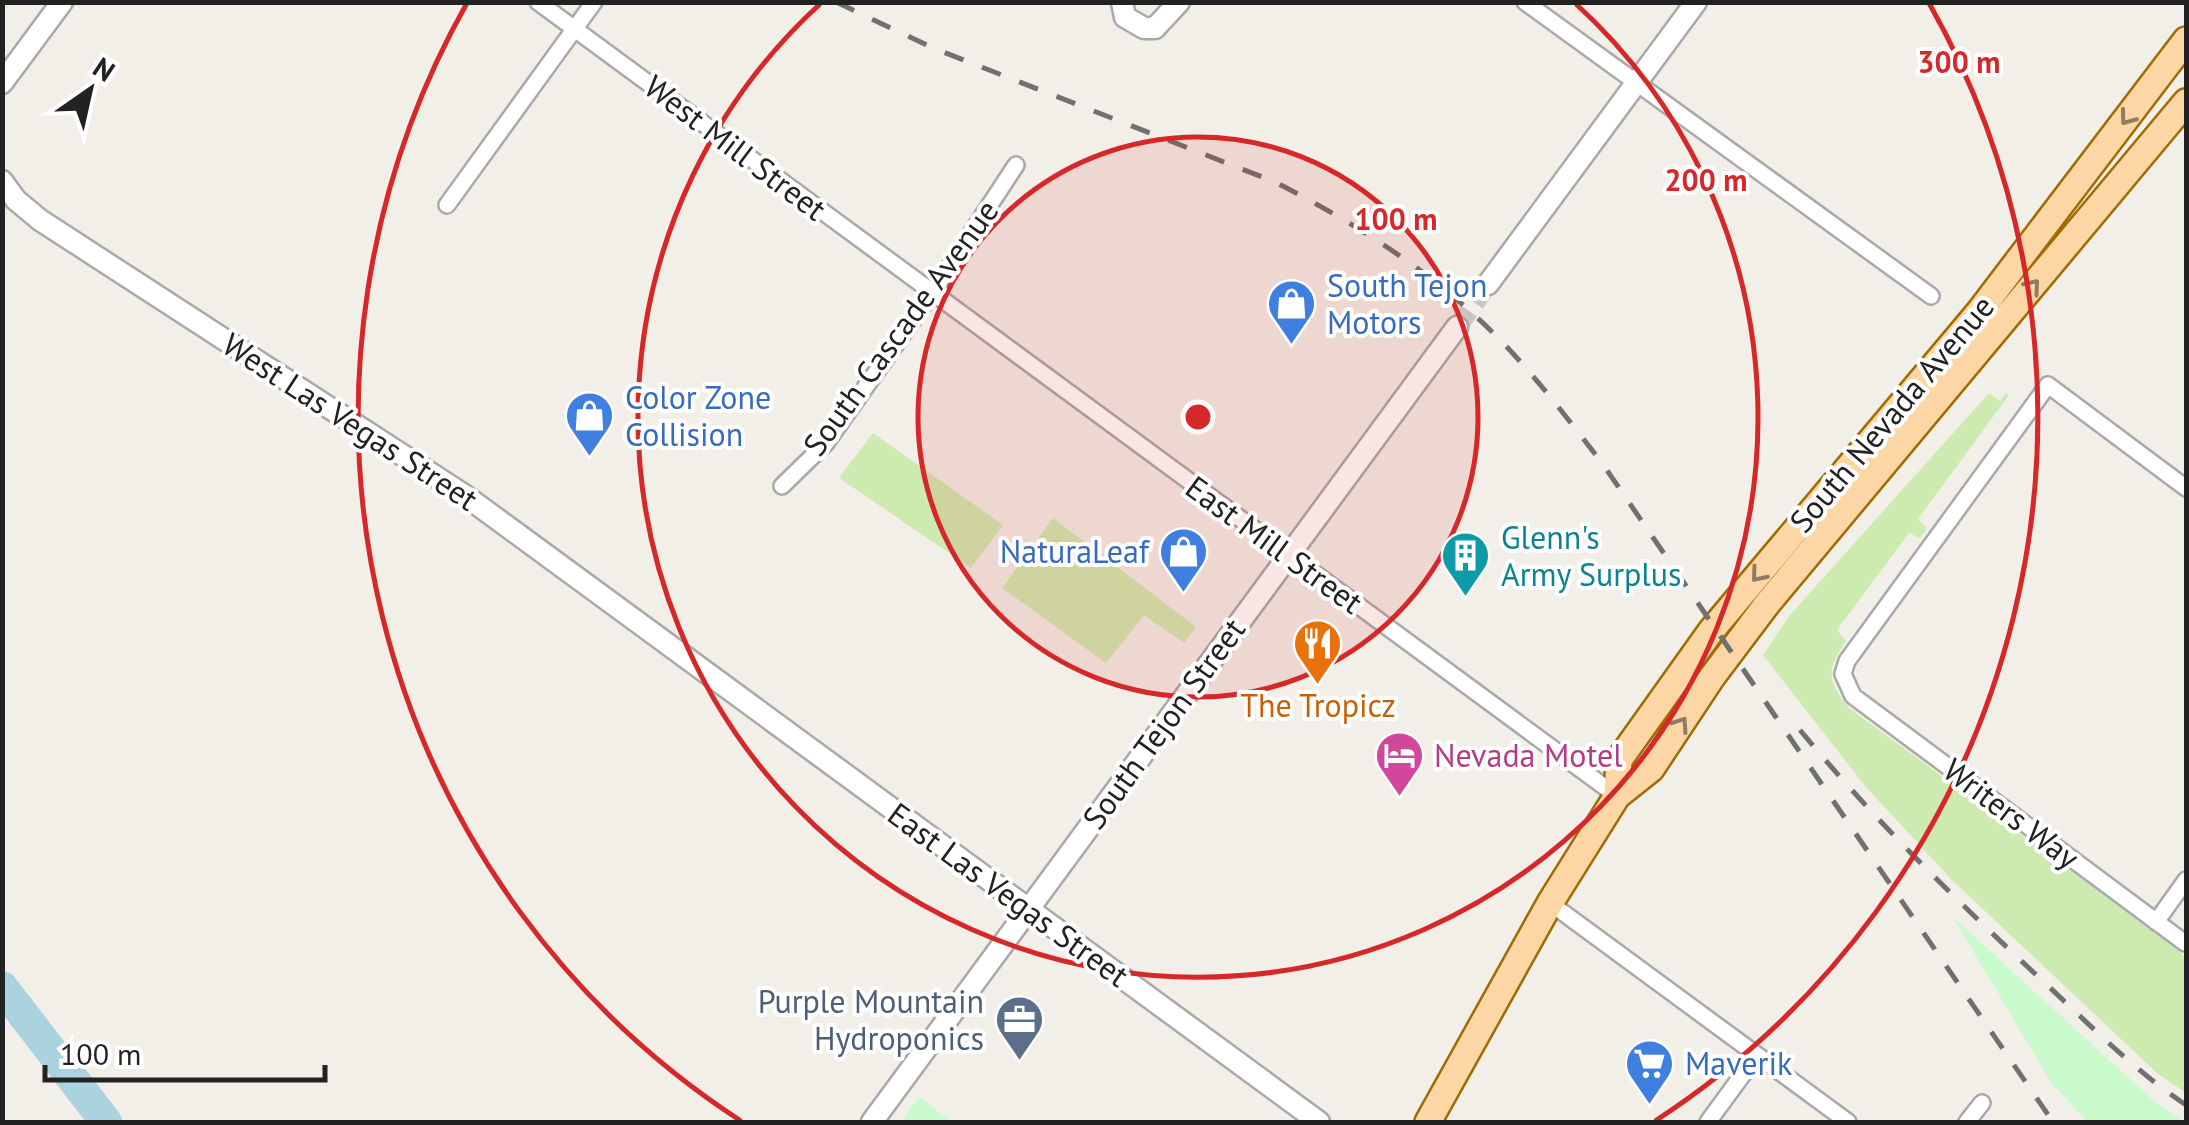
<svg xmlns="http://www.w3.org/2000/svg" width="2189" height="1125" font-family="'PT Sans',sans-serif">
  <rect width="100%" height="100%" fill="#f2efe9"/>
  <path fill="#cdebb0" d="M1989,393L2000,401L2006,393L2009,395L1918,519L1926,527V531L1919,538L1909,533L1837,630L1846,641C1826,671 1827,680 1849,708L2181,952L2186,961V1093L2157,1073L1951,879L1865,786L1763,655L1790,615Z
    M873,433L1003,525L971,568L839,478Z
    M1053,518L1196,627L1184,643L1144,615L1106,663L1002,588Z"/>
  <path fill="#c8facc" d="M1953,917L2155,1102L2185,1122H2088L2052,1084Z
    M919,1097L952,1122H901Z"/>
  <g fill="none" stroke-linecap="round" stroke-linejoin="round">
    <path stroke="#aad3df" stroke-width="32" d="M2,987L106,1122"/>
    <path stroke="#c8c6c1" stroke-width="20" stroke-dasharray="20 10" stroke-linecap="butt" d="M1457,327L1488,284"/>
    <defs>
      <path id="minor" d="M538,2L1617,796
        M1525,2L1931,296
        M447,205L594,2
        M782,486L826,443L932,293L1016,165
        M1550,903L1848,1122
        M2156,922L2186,880
        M2185,943L1853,696L1843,674L1847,661L2048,385L2186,488
        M1708,1122L1757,1055
        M1967,1122L1982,1103"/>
      <path id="tertiary" d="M1122,2L1125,17L1144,28H1155L1179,2
        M2,83L62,2
        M2,181L16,200L40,220L467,497L1319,1122
        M1488,284L1696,2
        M872,1122L1457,327"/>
      <path id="primary" d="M1617,796L1619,760L1711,631L1979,312L2186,40
        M1428,1122L1550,903L1617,796L1651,769L1712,677L1767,604L2186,102"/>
    </defs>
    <use href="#minor" stroke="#a9a9a9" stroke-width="20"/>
    <use href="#tertiary" stroke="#a9a9a9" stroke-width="25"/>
    <use href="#primary" stroke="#a06b00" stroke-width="30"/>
    <use href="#minor" stroke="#fff" stroke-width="15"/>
    <use href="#tertiary" stroke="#fff" stroke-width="20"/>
    <use href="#primary" stroke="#fcd6a4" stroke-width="25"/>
    <path stroke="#707070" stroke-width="5" stroke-dasharray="20 20" stroke-linecap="butt" d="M836,2L933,48L1275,182C1359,225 1439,276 1505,345C1540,382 1571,423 1602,463L2053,1122
      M1800,730C1875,821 1960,904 2046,984C2091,1026 2135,1071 2186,1105"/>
  </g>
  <defs><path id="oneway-chevron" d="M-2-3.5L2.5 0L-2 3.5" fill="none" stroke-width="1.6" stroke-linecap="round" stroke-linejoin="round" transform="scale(2.5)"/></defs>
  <g stroke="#8f7c63">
    <use href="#oneway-chevron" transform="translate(2127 118) rotate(127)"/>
    <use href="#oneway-chevron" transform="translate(2033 286) rotate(-50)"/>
    <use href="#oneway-chevron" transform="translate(1758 575) rotate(130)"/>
    <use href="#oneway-chevron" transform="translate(1681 724) rotate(-56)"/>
  </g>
  <circle cx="1198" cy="417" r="280" fill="#d62828" fill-opacity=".12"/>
  <g fill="none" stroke="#d62828" stroke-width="5">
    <circle cx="1198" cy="417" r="280"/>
    <path d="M1576 4A560 560 0 1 1 820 4"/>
    <path d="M741 1121A840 840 0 0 1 467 3M1929 3A840 840 0 0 1 1655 1121"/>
  </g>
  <defs>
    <symbol id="shop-pin" viewBox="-11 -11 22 30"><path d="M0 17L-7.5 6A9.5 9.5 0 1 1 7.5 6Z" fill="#3f7fe0" stroke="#fff"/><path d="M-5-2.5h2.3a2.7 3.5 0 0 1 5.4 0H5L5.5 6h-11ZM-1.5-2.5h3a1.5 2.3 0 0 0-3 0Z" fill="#fff"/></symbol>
    <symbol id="building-pin" viewBox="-11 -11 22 30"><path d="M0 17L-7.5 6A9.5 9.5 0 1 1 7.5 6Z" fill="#0f9aa8" stroke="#fff"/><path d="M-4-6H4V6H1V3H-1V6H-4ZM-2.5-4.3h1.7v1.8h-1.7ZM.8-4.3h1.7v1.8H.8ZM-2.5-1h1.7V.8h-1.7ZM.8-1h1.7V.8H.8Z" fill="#fff"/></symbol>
    <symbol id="restaurant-pin" viewBox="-11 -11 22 30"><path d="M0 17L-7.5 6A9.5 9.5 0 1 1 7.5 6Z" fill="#e8710a" stroke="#fff"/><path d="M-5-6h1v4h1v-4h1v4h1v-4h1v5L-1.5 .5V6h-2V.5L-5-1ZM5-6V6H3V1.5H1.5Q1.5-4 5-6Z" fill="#fff"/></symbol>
    <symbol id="hotel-pin" viewBox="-11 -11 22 30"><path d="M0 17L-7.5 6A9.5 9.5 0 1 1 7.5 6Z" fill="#d1479c" stroke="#fff"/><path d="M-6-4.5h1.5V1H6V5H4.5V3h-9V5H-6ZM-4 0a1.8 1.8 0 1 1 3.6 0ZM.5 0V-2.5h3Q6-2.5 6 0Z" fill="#fff"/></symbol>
    <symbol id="office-pin" viewBox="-11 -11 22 30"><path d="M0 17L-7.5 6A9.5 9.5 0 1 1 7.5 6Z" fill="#5c6f8a" stroke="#fff"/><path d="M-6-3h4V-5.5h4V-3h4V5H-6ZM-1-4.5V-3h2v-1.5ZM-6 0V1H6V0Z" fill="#fff"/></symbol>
    <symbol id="supermarket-pin" viewBox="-11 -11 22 30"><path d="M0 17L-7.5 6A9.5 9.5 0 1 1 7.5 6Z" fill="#3f7fe0" stroke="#fff"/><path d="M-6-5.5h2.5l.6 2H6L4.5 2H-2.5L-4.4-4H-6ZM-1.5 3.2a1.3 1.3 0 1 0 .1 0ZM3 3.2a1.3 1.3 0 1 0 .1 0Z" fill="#fff"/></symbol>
  </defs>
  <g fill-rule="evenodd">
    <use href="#shop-pin" x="1264" y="276" width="55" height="75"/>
    <use href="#shop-pin" x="562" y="388" width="55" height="75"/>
    <use href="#shop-pin" x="1156" y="524" width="55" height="75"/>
    <use href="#building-pin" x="1438" y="528" width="55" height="75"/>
    <use href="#restaurant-pin" x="1290" y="616" width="55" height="75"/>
    <use href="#hotel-pin" x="1372" y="728" width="55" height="75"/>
    <use href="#office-pin" x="992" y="992" width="55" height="75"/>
    <use href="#supermarket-pin" x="1622" y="1036" width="55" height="75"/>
  </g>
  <g text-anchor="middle" stroke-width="8" stroke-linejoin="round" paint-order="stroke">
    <g font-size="32" fill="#222" stroke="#fff">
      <text transform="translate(735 148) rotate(37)" y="11">West Mill Street</text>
      <text transform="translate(901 328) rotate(-54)" y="11">South Cascade Avenue</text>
      <text transform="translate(1892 414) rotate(-50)" y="11">South Nevada Avenue</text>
      <text transform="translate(350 422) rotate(33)" y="11">West Las Vegas Street</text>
      <text transform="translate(1274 545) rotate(36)" y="11">East Mill Street</text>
      <text transform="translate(1164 724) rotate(-54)" y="11">South Tejon Street</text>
      <text transform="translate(2011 814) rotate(37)" y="11">Writers Way</text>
      <text transform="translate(1008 895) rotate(36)" y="11">East Las Vegas Street</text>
    </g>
    <g font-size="32" fill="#366cbe" stroke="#fff" text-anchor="start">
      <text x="1327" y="297">South Tejon<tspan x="1327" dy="37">Motors</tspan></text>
      <text x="625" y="409">Color Zone<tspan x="625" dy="37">Collision</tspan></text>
      <text x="1149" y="563" text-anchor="end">NaturaLeaf</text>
      <text x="1685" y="1075">Maverik</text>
    </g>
    <g font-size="32" fill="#0d838f" stroke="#fff" text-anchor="start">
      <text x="1501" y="549">Glenn's<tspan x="1501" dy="37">Army Surplus</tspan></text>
    </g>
    <g font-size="32" fill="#c56008" stroke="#fff">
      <text x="1318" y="717">The Tropicz</text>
    </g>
    <g font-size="32" fill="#b23c85" stroke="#fff" text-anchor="start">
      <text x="1434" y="767">Nevada Motel</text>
    </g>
    <g font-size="32" fill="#4e5e75" stroke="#fff" text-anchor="end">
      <text x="984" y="1013">Purple Mountain<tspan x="984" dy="37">Hydroponics</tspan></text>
    </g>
  </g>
  <circle cx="1198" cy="417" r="15" fill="#d62828" stroke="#fff" stroke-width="5"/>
  <g font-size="30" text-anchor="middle" font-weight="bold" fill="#d62828" stroke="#fff" stroke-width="8" stroke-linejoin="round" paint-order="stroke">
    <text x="1959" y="73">300 m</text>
    <text x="1706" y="191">200 m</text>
    <text x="1396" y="230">100 m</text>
  </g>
  <rect width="2189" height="1125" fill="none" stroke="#222222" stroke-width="10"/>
  <g transform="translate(90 90) rotate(34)" stroke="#ffffff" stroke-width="8" paint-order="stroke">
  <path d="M0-8L18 38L0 25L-18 38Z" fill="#222222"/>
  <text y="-15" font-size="28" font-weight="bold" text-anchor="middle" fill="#222222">N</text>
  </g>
  <path d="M45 1065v15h280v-15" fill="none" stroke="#222222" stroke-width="5"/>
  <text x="60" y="1065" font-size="30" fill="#222222" stroke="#ffffff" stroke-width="8" paint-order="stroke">100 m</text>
</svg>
